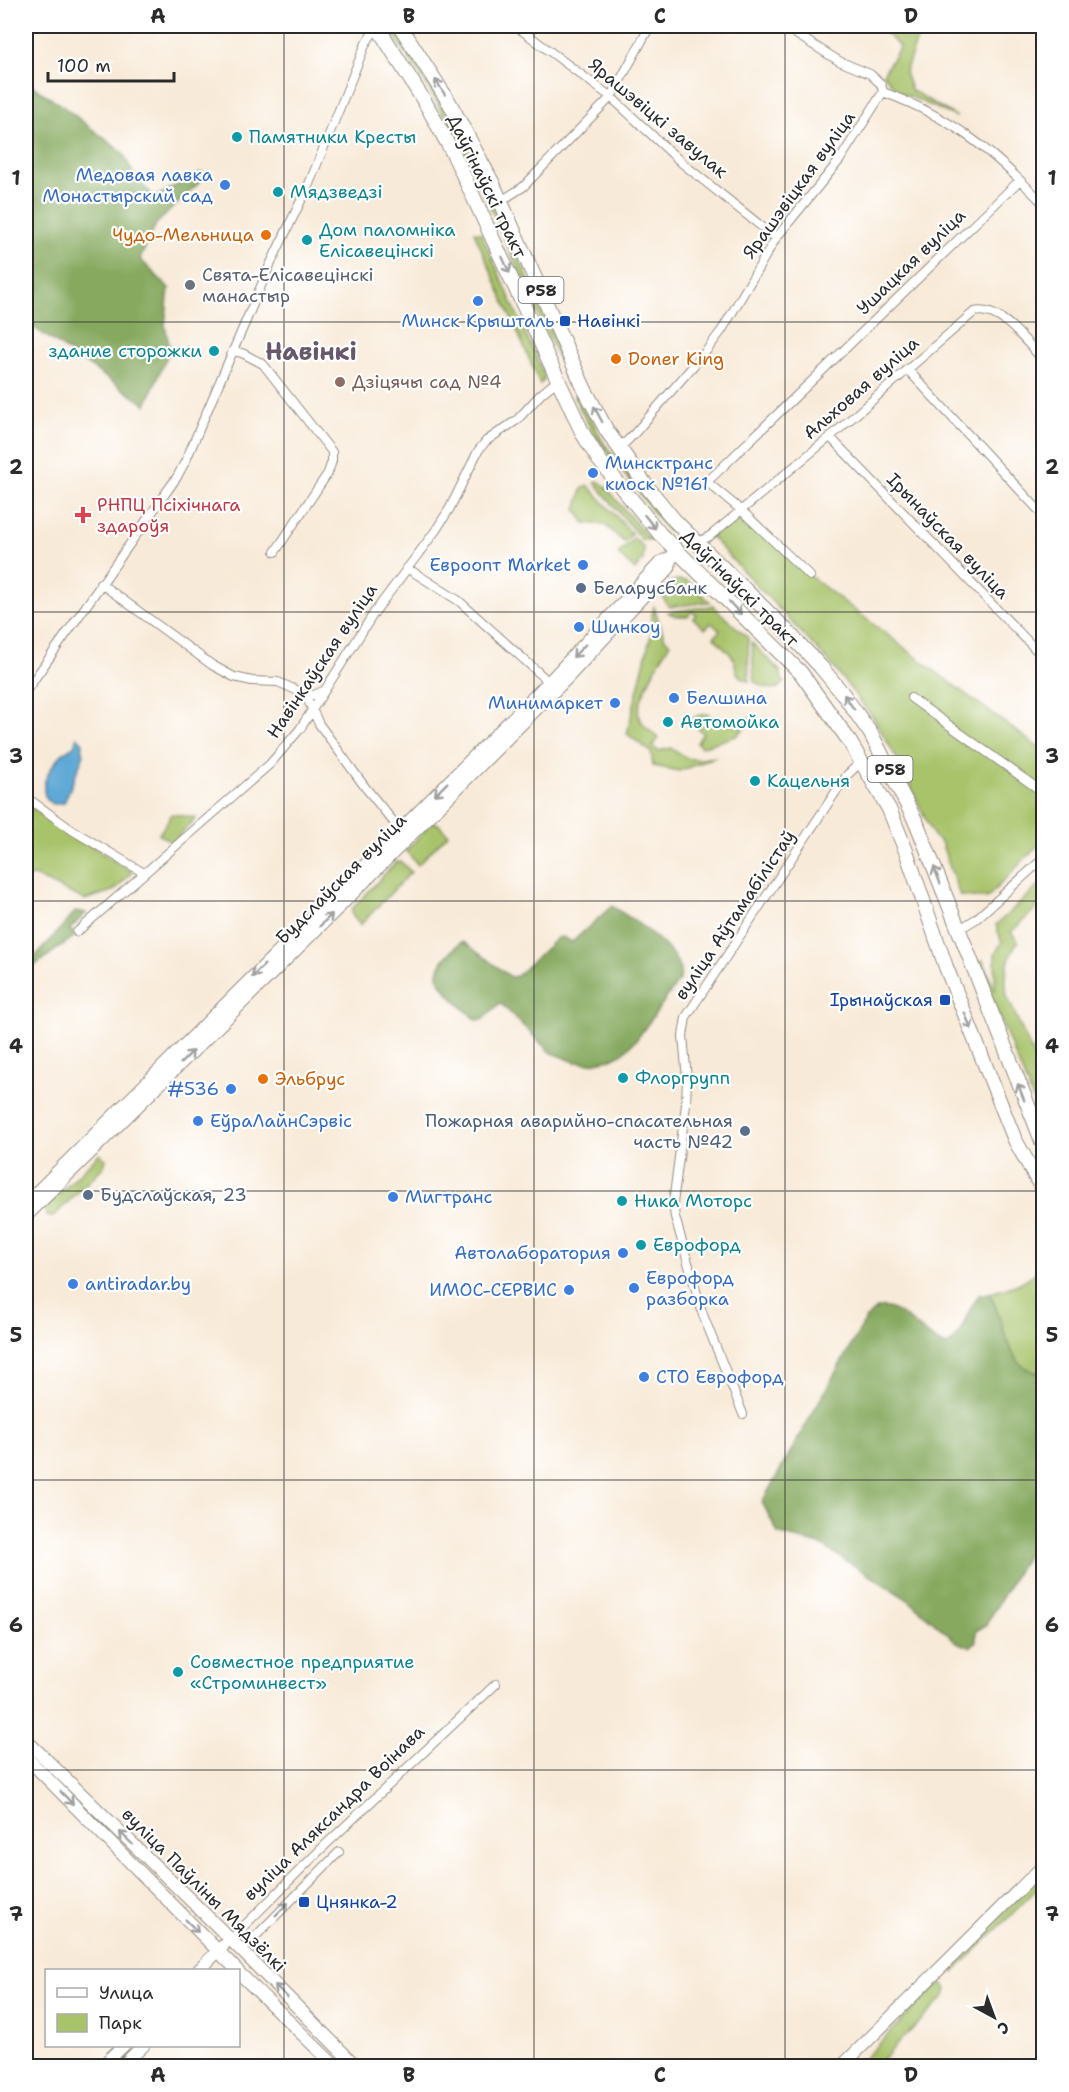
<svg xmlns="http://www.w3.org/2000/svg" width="1069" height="2092" font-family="'Shantell Sans',sans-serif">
  <rect width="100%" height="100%" fill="#fff"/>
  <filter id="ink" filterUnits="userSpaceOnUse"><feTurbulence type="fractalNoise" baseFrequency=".0167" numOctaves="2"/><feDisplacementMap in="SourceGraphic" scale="12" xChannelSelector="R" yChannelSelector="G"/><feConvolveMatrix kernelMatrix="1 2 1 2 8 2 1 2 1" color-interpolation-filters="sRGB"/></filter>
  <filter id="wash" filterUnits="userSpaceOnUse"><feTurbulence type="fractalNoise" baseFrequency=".008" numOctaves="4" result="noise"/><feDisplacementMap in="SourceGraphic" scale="24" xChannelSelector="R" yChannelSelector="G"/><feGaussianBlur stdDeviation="1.35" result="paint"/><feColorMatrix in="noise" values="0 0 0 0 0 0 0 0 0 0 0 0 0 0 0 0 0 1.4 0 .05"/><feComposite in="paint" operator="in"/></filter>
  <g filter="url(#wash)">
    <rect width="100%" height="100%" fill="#f8ead8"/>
    <path fill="#a8c36a" stroke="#6a774a" stroke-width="1.5" d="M387,26H393L398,33C414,59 431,84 446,111C496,200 535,295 577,388L572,389L468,159L427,86Z
      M878,26H922L905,72L911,90L957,117L899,92L883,74L900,47Z
      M474,232L481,233L544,375V380L540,384Z
      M579,394L603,442L671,528L668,531L593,433L574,397Z
      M598,481L605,486L650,540H642L595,483Z
      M588,485L632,534L624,542L605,525L585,523L576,510L582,489Z
      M741,510L810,576L944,678L1043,751V840L987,898L960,896L941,842L934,837L901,766L874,719L831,664L710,536Z
      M634,538L644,548L643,560L635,570L618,554Z
      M679,580L687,581L710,602L669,607L663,598L662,591L672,581Z
      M713,606L748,638L749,681C729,674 740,667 731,655C726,649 719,643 714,637L720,630L711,623L705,629L693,618L696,615L692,611L688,616C680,616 674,617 668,612Z
      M654,607L665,639L670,643C662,657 634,703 639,717C642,726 652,732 659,738L652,746L658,751L671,748C690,763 693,760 716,757L679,771L653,766L651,752L627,734L654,622L651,620Z
      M752,643L780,671L782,680L785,682C774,695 765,686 754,682Z
      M704,714H708C726,728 735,722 756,716L736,736L701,747L697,743L703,733L690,722L695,717Z
      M26,804L132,872L115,890L85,900L34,876L26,877Z
      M172,814L196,818L172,843L159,834Z
      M432,822L438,824L448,834L418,865L406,851Z
      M400,861L411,872L360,925L352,915V909L396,862Z
      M1043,882V902L1011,932L1018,941C1007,956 1004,978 1007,996L1043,1077V1124L977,962L983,960L995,991V953L1002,943L996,925Z
      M99,1154L106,1159L104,1166L53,1217L46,1216L45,1208Z
      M1043,1265V1374C1038,1373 1031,1371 1026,1368C1005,1355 1002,1314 989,1293C1011,1288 1028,1282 1043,1265Z
      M1043,1873V1883L954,1972L952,1964Z
      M941,1984L947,1989L945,1996L876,2066H857L931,1991L937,1985Z"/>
    <path fill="#86a95e" stroke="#586a44" stroke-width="1.5" d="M26,82L60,104L123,153L136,179L155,197L201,172L208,174L156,224L140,259L169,288L165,326L170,349L146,405L26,322Z
      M612,906C632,919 686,952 680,979L637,1039L623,1053L611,1059L592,1063L575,1062L550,1052L500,1003L482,1020H477C467,1012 436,986 438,973C439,961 453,950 461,942L465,943L511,977L517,976L557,938L563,937L572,942Z
      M76,911L86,913L70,929L75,936L26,972V964L32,960Z
      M989,1293C1002,1314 1005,1355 1026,1368C1031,1371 1038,1373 1043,1374V1527L986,1625L976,1631V1641L970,1647L957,1642L907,1599L823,1546L778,1533L762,1502L866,1319C869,1316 873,1310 877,1309C897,1299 928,1343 948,1346C964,1334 966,1310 979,1295Z"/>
    <path fill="#5ea9d6" stroke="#446a80" stroke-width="1.5" d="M77,737L83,743L82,749L84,754L64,803L53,804C51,802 48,801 46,798C37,781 59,753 74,746Z"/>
  </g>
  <g filter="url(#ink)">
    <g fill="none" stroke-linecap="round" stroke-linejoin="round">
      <defs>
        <path id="street" d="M516,26L611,97L682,163L776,238
          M783,26L839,61L870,74L881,84L883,92
          M883,92C955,119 991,150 1044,204
          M501,201L523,187L611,97L650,26
          M233,350L244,354L263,364L332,452V461L328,473L275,552
          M907,369L1044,516
          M830,437L1044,658
          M617,446L626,442L634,434L707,350L722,330L776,238L839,161L883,92
          M697,543L710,536L830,437L974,312C1001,305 1027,344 1044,361
          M407,568L459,601L549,682
          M810,576L741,510L707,482L1020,180
          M100,583L212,665L234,677L252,681L278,682L305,694L314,695L323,691
          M26,691L177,477L186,460L270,265L309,184L366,43L372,34L379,29
          M305,694L319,724L365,787L400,830
          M911,698L1044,793
          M26,797L72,830L144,873
          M958,930L976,919L1044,858
          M77,932L270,764L300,729L374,613L436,530L450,508L478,451L486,441L517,420L541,394L558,380
          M743,1414L703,1315L675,1217L673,1203L686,1104L687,1079L683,1036L686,1017L847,775L862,761
          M230,1940L319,1851L496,1684
          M241,1951L339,1852"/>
        <path id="secondary" d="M26,1203L549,682L661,562L674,556
          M26,1216L337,909L568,677L669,568L670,558
          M26,1740L217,1926L356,2066
          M26,1757L237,1970
          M199,1970L223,1946
          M238,1972L335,2066
          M102,2066L123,2046
          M122,2066L143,2046
          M842,2066L1044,1865"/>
        <path id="primary" d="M377,26L426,104L454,155L583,434L599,460L660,534L801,673L848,739L889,809L906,851L946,967L1015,1140L1044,1192
          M400,26L449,102L492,182L584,388L607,431L648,488L675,521L786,630L820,666L843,694L871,734L917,824L1044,1146"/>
      </defs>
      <use href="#street" stroke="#928a82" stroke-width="10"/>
      <use href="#secondary" stroke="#928a82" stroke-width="14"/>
      <use href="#primary" stroke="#928a82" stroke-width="16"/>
      <use href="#street" stroke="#fff" stroke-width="8"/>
      <use href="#secondary" stroke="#fff" stroke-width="12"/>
      <use href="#primary" stroke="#fff" stroke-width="14"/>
    </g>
    <defs><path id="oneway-shaft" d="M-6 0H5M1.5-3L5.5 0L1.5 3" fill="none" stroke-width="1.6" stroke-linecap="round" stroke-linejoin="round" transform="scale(1.5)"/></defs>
    <g stroke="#a0a0a0">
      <use href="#oneway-shaft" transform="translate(440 87) rotate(-123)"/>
      <use href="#oneway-shaft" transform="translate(506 265) rotate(66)"/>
      <use href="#oneway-shaft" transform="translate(598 414) rotate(-118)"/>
      <use href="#oneway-shaft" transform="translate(650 522) rotate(51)"/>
      <use href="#oneway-shaft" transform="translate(735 608) rotate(46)"/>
      <use href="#oneway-shaft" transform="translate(579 651) rotate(134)"/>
      <use href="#oneway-shaft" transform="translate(849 702) rotate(-125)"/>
      <use href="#oneway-shaft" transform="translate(441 789) rotate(135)"/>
      <use href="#oneway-shaft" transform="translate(937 875) rotate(-111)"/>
      <use href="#oneway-shaft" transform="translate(326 920) rotate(-45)"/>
      <use href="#oneway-shaft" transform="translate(258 971) rotate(135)"/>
      <use href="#oneway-shaft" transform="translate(968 1021) rotate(68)"/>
      <use href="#oneway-shaft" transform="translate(187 1057) rotate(-45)"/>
      <use href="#oneway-shaft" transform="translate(1021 1092) rotate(-111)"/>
      <use href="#oneway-shaft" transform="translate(67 1798) rotate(45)"/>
      <use href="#oneway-shaft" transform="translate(126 1838) rotate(-136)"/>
      <use href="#oneway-shaft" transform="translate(282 1909) rotate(-45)"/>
      <use href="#oneway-shaft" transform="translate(192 1926) rotate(45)"/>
      <use href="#oneway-shaft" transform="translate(281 1991) rotate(-135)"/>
    </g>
  </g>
  <path fill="none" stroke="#2b2b2b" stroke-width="1.5" stroke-opacity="0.55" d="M284,26V2066M534,26V2066M785,26V2066M26,322H1044M26,612H1044M26,901H1044M26,1191H1044M26,1480H1044M26,1770H1044"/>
  <g fill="#0f9aa8" stroke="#fff" stroke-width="2">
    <circle cx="237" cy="137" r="6"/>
    <circle cx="278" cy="192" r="6"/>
    <circle cx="307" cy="240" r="6"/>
    <circle cx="214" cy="351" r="6"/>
    <circle cx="668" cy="722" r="6"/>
    <circle cx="755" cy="781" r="6"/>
    <circle cx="623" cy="1078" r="6"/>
    <circle cx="622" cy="1201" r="6"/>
    <circle cx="641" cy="1245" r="6"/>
    <circle cx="178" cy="1672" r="6"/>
  </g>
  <g fill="#3f7fe0" stroke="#fff" stroke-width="2">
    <circle cx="225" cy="185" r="6"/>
    <circle cx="478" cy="301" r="6"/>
    <circle cx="593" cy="473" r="6"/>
    <circle cx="583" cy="565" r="6"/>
    <circle cx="579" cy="627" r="6"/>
    <circle cx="674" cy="698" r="6"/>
    <circle cx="615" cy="703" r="6"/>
    <circle cx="231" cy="1089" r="6"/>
    <circle cx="198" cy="1121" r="6"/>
    <circle cx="393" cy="1197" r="6"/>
    <circle cx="623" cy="1253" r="6"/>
    <circle cx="73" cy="1284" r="6"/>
    <circle cx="634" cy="1288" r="6"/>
    <circle cx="569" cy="1290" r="6"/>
    <circle cx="644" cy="1377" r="6"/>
  </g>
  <g fill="#e8710a" stroke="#fff" stroke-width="2">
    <circle cx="266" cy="235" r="6"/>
    <circle cx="616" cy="359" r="6"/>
    <circle cx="263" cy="1079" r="6"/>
  </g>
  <circle fill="#6b7280" stroke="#fff" stroke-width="2" cx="190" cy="285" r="6"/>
  <g fill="#1a4fb4" stroke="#fff" stroke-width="2">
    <rect x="559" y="315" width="12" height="12" rx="3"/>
    <rect x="939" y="994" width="12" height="12" rx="3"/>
    <rect x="298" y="1896" width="12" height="12" rx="3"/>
  </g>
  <circle fill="#8d6e63" stroke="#fff" stroke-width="2" cx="340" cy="382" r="6"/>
  <path fill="#e0444e" stroke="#fff" stroke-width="2" d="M80 506h6v6h6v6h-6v6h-6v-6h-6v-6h6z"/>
  <g fill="#5c6f8a" stroke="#fff" stroke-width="2">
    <circle cx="581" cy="588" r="6"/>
    <circle cx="745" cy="1131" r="6"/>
    <circle cx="88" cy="1195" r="6"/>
  </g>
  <g text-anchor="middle" stroke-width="4.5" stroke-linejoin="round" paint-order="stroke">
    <g fill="#fff" stroke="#6b6b6b" stroke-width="1.5">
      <rect x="518.5" y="277" width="45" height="26" rx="4.5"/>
      <rect x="867.5" y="756" width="45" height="26" rx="4.5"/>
    </g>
    <g font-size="16" font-weight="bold" fill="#2b2b2b">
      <text x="541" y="296">Р58</text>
      <text x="890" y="775">Р58</text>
    </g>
    <g font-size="18" fill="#2b2b2b" stroke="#fff">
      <text transform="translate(658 118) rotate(40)" y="6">Ярашэвіцкі завулак</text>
      <text transform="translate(799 185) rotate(-54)" y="6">Ярашэвіцкая вуліца</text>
      <text transform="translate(487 186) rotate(64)" y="6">Даўгінаўскі тракт</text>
      <text transform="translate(911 262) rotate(-44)" y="6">Ушацкая вуліца</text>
      <text transform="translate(861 388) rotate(-41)" y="6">Альховая вуліца</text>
      <text transform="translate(948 536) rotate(46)" y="6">Ірынаўская вуліца</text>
      <text transform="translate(740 588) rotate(45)" y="6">Даўгінаўскі тракт</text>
      <text transform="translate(322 661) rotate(-56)" y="6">Навінкаўская вуліца</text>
      <text transform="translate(341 879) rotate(-45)" y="6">Будслаўская вуліца</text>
      <text transform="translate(735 915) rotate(-56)" y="6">вуліца Аўтамабілістаў</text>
      <text transform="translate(334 1813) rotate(-44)" y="6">вуліца Аляксандра Воінава</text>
      <text transform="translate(204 1890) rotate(45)" y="6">вуліца Паўліны Мядзёлкі</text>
    </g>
    <g font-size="18" fill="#0d838f" stroke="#fff" text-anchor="start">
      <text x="249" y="143">Памятники Кресты</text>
      <text x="290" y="198">Мядзведзі</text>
      <text x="319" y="236">Дом паломніка<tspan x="319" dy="21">Елісавецінскі</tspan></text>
      <text x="202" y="357" text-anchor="end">здание сторожки</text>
      <text x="680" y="728">Автомойка</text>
      <text x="767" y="787">Кацельня</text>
      <text x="635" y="1084">Флоргрупп</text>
      <text x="634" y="1207">Ника Моторс</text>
      <text x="653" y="1251">Еврофорд</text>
      <text x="190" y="1668">Совместное предприятие<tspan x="190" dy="21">«Строминвест»</tspan></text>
    </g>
    <g font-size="18" fill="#366cbe" stroke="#fff" text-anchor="start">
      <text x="213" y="181" text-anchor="end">Медовая лавка<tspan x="213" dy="21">Монастырский сад</tspan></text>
      <text x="478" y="327" text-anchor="middle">Минск Крышталь</text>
      <text x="605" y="469">Минсктранс<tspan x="605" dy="21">киоск №161</tspan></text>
      <text x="571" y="571" text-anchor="end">Евроопт Market</text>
      <text x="591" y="633">Шинкоу</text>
      <text x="686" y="704">Белшина</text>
      <text x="603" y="709" text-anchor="end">Минимаркет</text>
      <text x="219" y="1095" text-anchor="end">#536</text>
      <text x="210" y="1127">ЕўраЛайнСэрвіс</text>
      <text x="405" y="1203">Мигтранс</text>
      <text x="611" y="1259" text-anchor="end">Автолаборатория</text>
      <text x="646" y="1284">Еврофорд<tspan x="646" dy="21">разборка</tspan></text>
      <text x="85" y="1290">antiradar.by</text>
      <text x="557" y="1296" text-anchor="end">ИМОС-СЕРВИС</text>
      <text x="656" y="1383">СТО Еврофорд</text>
    </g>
    <g font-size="18" fill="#c56008" stroke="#fff" text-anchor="start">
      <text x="254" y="241" text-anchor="end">Чудо-Мельница</text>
      <text x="628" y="365">Doner King</text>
      <text x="275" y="1085">Эльбрус</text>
    </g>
    <g font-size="18" fill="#5b616d" stroke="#fff" text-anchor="start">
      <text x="202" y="281">Свята-Елісавецінскі<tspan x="202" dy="21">манастыр</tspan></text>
    </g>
    <g font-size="18" fill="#164399" stroke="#fff" text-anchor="start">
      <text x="577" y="327">Навінкі</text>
      <text x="933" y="1006" text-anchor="end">Ірынаўская</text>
      <text x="316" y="1908">Цнянка-2</text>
    </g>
    <g font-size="18" fill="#785e54" stroke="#fff" text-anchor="start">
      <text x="352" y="388">Дзіцячы сад №4</text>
    </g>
    <g font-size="18" fill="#be3a42" stroke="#fff" text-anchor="start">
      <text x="97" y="511">РНПЦ Псіхічнага<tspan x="97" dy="21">здароўя</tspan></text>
    </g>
    <g font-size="18" fill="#4e5e75" stroke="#fff" text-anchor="start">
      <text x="593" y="594">Беларусбанк</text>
      <text x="733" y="1127" text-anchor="end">Пожарная аварийно-спасательная<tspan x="733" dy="21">часть №42</tspan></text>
      <text x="100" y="1201">Будслаўская, 23</text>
    </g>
    <g font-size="24" font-weight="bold" fill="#67586c" stroke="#fff">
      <text x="311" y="360">Навінкі</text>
    </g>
  </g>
  <rect width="1069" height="2092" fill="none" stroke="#fff" stroke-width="66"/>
  <rect x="45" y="1969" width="195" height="78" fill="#ffffff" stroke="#aaaaaa" stroke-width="1.5"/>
  <rect x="57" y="1988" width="30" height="9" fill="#ffffff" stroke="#aaaaaa" stroke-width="1.5"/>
  <text x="99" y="1999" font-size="18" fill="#2b2b2b">Улица</text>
  <rect x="57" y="2014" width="30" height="18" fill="#a8c36a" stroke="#aaaaaa" stroke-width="1.5"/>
  <text x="99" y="2029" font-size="18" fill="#2b2b2b">Парк</text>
  <g transform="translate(994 2017) rotate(139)" stroke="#ffffff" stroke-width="4.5" paint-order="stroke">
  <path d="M0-4.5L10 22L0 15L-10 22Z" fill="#2b2b2b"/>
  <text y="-9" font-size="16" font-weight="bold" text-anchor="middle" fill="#2b2b2b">С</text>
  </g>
  <path d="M48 72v9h126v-9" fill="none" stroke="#2b2b2b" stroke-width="3"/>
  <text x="57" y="72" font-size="18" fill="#2b2b2b" stroke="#ffffff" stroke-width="4.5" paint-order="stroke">100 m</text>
  <rect x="33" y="33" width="1003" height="2026" fill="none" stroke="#2b2b2b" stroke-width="2"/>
  <g font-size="20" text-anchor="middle" font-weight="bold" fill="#2b2b2b">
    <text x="158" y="23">A</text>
    <text x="409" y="23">B</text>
    <text x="660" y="23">C</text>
    <text x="911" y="23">D</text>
    <text x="16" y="185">1</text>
    <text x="1052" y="185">1</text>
    <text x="16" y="474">2</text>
    <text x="1052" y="474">2</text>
    <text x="16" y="763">3</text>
    <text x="1052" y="763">3</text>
    <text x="16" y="1053">4</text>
    <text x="1052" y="1053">4</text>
    <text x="16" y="1342">5</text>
    <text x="1052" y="1342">5</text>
    <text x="16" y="1632">6</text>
    <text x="1052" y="1632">6</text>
    <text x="16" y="1921">7</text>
    <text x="1052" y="1921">7</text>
    <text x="158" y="2082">A</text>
    <text x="409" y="2082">B</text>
    <text x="660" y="2082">C</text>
    <text x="911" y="2082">D</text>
  </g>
</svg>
